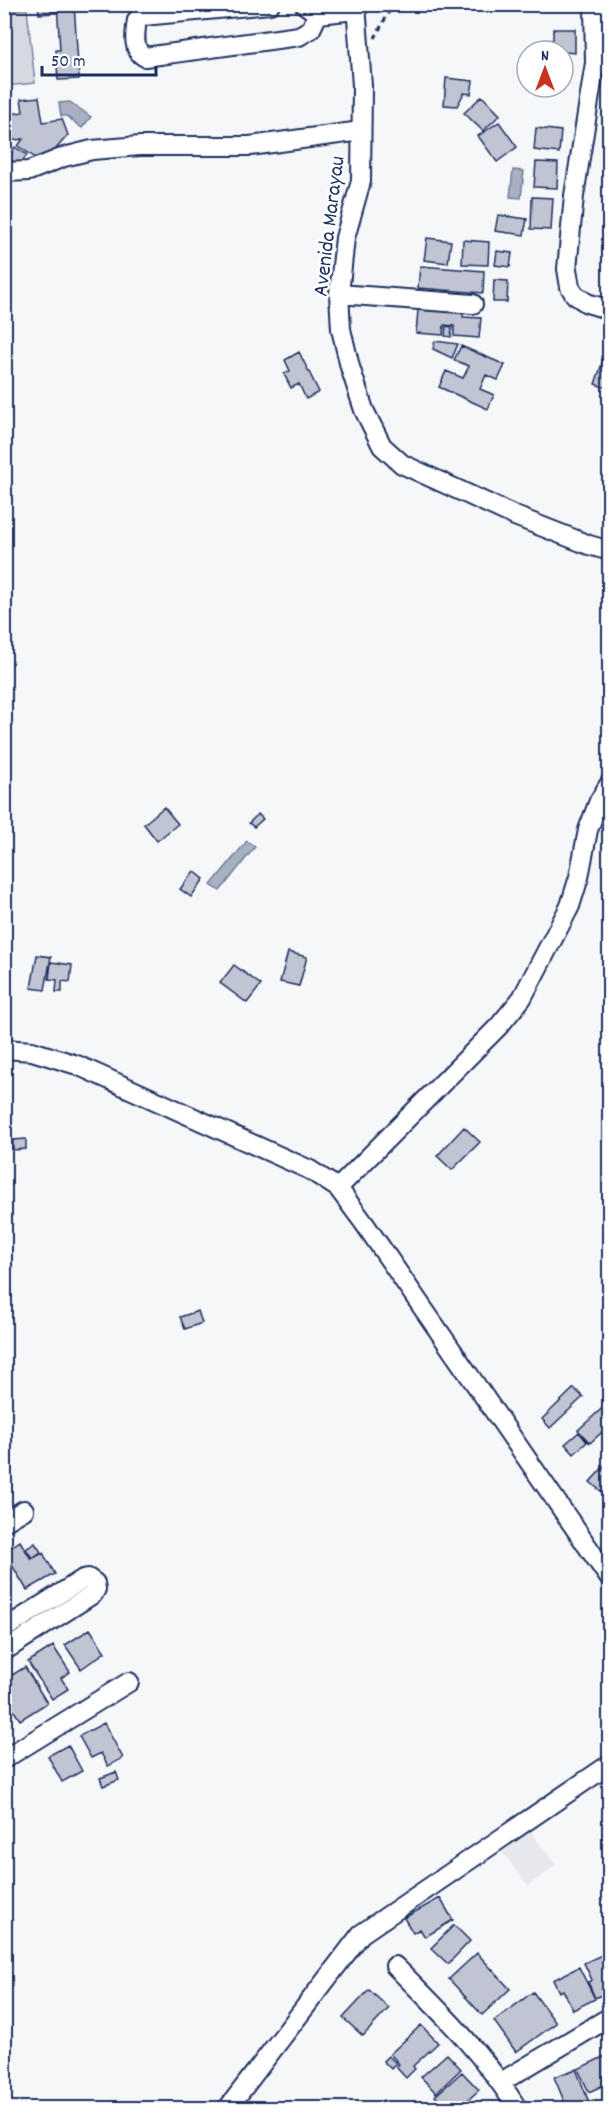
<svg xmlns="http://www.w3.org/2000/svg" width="614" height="2113" font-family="Dekko,sans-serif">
  <rect width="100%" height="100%" fill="#f6f7f9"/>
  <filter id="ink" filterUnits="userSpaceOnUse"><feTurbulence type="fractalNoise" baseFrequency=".0167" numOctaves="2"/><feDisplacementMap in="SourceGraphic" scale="12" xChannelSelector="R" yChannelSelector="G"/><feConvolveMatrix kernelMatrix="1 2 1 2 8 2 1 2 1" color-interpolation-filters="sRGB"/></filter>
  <g filter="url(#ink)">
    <path fill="#e6e8ee" d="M530,1831L556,1865L528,1886L502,1852Z"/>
    <path fill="#d6d9e2" stroke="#7884a0" stroke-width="1.5" d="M27,9L35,83L5,86V11Z"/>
    <path fill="#a9b0c1" stroke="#707c99" stroke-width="1.5" d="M70,102L91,117L82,128L66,116H61L59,103Z
      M513,170L524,171L521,198L510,197Z
      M247,841L255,847L220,891L211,885Z"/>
    <path fill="#c0c4d3" stroke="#1b2f5e" stroke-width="1.5" d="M38,4H55L56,13L39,14Z
      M57,4H74L79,79L58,80L56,50H60Z
      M553,29H575V53L553,51Z
      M545,40H552V51H546Z
      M563,67H566L563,90L536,87H563Z
      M446,78L473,81L471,94L464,93L457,106L444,105Z
      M482,96L500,115L483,131L464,113Z
      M39,97L43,122L62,119L68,135L55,150L37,159L18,146L23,139L8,141L4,115L23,112L21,99Z
      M499,122L517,147L497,162L478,136Z
      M536,128L561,131L559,153L534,150Z
      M15,147L27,155L19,166L8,158Z
      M536,162L558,163L557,188L534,187Z
      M532,197L553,198L551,230L531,229Z
      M498,215L527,219L524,235L495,231Z
      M427,238L451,241L448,263L424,260Z
      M463,240L489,242L488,265L462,264Z
      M497,251L512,253L510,267L495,265Z
      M420,266L484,271L483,293L418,288Z
      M494,280L508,281L507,302H493Z
      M418,310L463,312V317L481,318L479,338L454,336V326L444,325L443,335L416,333Z
      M446,326L452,327L451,337L445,336Z
      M435,341L458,344L452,358L433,349Z
      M461,346L505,365L498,380L486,375L480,389L494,395L488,409L439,387L446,371L463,378L469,366L454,360Z
      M608,346H610V389L595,384Z
      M299,352L319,392L306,399L299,384L291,388L284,374L290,371L285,360Z
      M164,807L178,824L157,841L144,824Z
      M258,814L263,819L254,827L249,823Z
      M194,871L204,879L191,897L180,889Z
      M288,952L307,957L299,986L280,982Z
      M37,955L51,957L45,990L31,988Z
      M51,962L72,965L70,982L62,981V992H56L57,980L49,979Z
      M234,965L261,985L247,1003L220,983Z
      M464,1127L480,1142L452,1170L437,1156Z
      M4,1129H11V1138H4Z
      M26,1139V1149L13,1150V1140Z
      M198,1311L202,1323L185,1329L180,1317Z
      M574,1388L583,1397L550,1428L542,1419Z
      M608,1403L610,1405V1425L590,1443L578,1430Z
      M579,1432L587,1442L574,1454L565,1444Z
      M606,1464L610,1467L608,1497L590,1482Z
      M20,1541L31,1559L43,1553L55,1574L27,1590L4,1552Z
      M35,1543L41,1552L32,1558L26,1549Z
      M90,1629L105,1652L81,1669L65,1645Z
      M53,1646L70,1672L61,1678L68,1689L52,1699L28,1662Z
      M25,1667L47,1703L20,1720L4,1696V1680Z
      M104,1723L123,1758L108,1766L101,1753L91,1758L79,1736Z
      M68,1745L82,1771L62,1782L48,1756Z
      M116,1772L119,1780L103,1786L100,1778Z
      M440,1898L453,1920L425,1937L420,1929L413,1933L404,1918Z
      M454,1925L470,1941L448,1964L431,1948Z
      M477,1953L510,1989L482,2015L449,1979Z
      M606,1953L610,1960V1991L595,1998L588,1982L592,1980L584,1963Z
      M579,1967L595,1999L573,2010L563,1990L559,1992L553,1980Z
      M369,1990L389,2008L363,2036L343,2018Z
      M533,1992L556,2023L516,2052L494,2021Z
      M421,2025L438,2043L413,2066L415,2069L406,2078L396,2067L399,2064L390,2054Z
      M447,2054L461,2069L436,2093L421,2077Z
      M388,2056L396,2063L391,2069L383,2061Z
      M605,2056L610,2065V2082L589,2092L578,2069Z
      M576,2069L589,2102L574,2108H567L554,2077Z
      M462,2072L479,2090L459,2108H446L435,2096Z"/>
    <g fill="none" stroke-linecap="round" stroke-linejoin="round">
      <defs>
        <path id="minor" d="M270,4L143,16L137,20C135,33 132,51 145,57L299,36L311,29L318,14
          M304,4L318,14L356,10
          M356,4L362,86L361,181L345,238L339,294L341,329L350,367L364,410L382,446L402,464L515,516L589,545L610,551
          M594,4L595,63L574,196L567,269L570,287L575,295L587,303L610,310
          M4,172L29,171L64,157L92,150L140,146H250L361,131
          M339,294L473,304
          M4,1049L32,1051L77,1065L310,1170L338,1188L364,1223L610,1579
          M338,1188L499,1026L522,998L570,906L579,877L588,830L599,801L610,783
          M4,1522L24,1510
          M4,1629L83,1579L88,1578L95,1583L96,1589L93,1594L4,1651
          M4,1759L129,1682
          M395,1966C440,2011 484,2054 517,2108
          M501,2082L610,2017
          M228,2108L361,1934L610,1764"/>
      </defs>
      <use href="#minor" stroke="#1b2f5e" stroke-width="22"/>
      <path stroke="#1b2f5e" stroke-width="3" stroke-dasharray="4.5 4.5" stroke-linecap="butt" d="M375,38L393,4"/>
      <use href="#minor" stroke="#fff" stroke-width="18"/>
    </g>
  </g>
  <g text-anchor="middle" stroke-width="5" stroke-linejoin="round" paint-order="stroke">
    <g font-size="22" fill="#1b2f5e" stroke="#fff">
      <text transform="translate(327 226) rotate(-83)" y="8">Avenida Marayau</text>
    </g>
  </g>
  <rect width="614" height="2113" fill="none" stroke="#fff" stroke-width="24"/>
  <rect x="12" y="12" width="590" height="2089" fill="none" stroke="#1b2f5e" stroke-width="2" filter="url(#ink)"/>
  <g transform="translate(545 69)"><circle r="28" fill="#ffffff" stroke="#a4acbf" stroke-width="1.5"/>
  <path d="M0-4.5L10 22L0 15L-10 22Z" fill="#c8321e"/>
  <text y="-9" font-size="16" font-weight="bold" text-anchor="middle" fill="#1b2f5e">N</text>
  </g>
  <path d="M42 66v9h114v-9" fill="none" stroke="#1b2f5e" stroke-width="3"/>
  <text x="51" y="66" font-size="18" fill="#1b2f5e" stroke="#ffffff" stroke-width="4.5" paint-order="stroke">50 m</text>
</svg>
